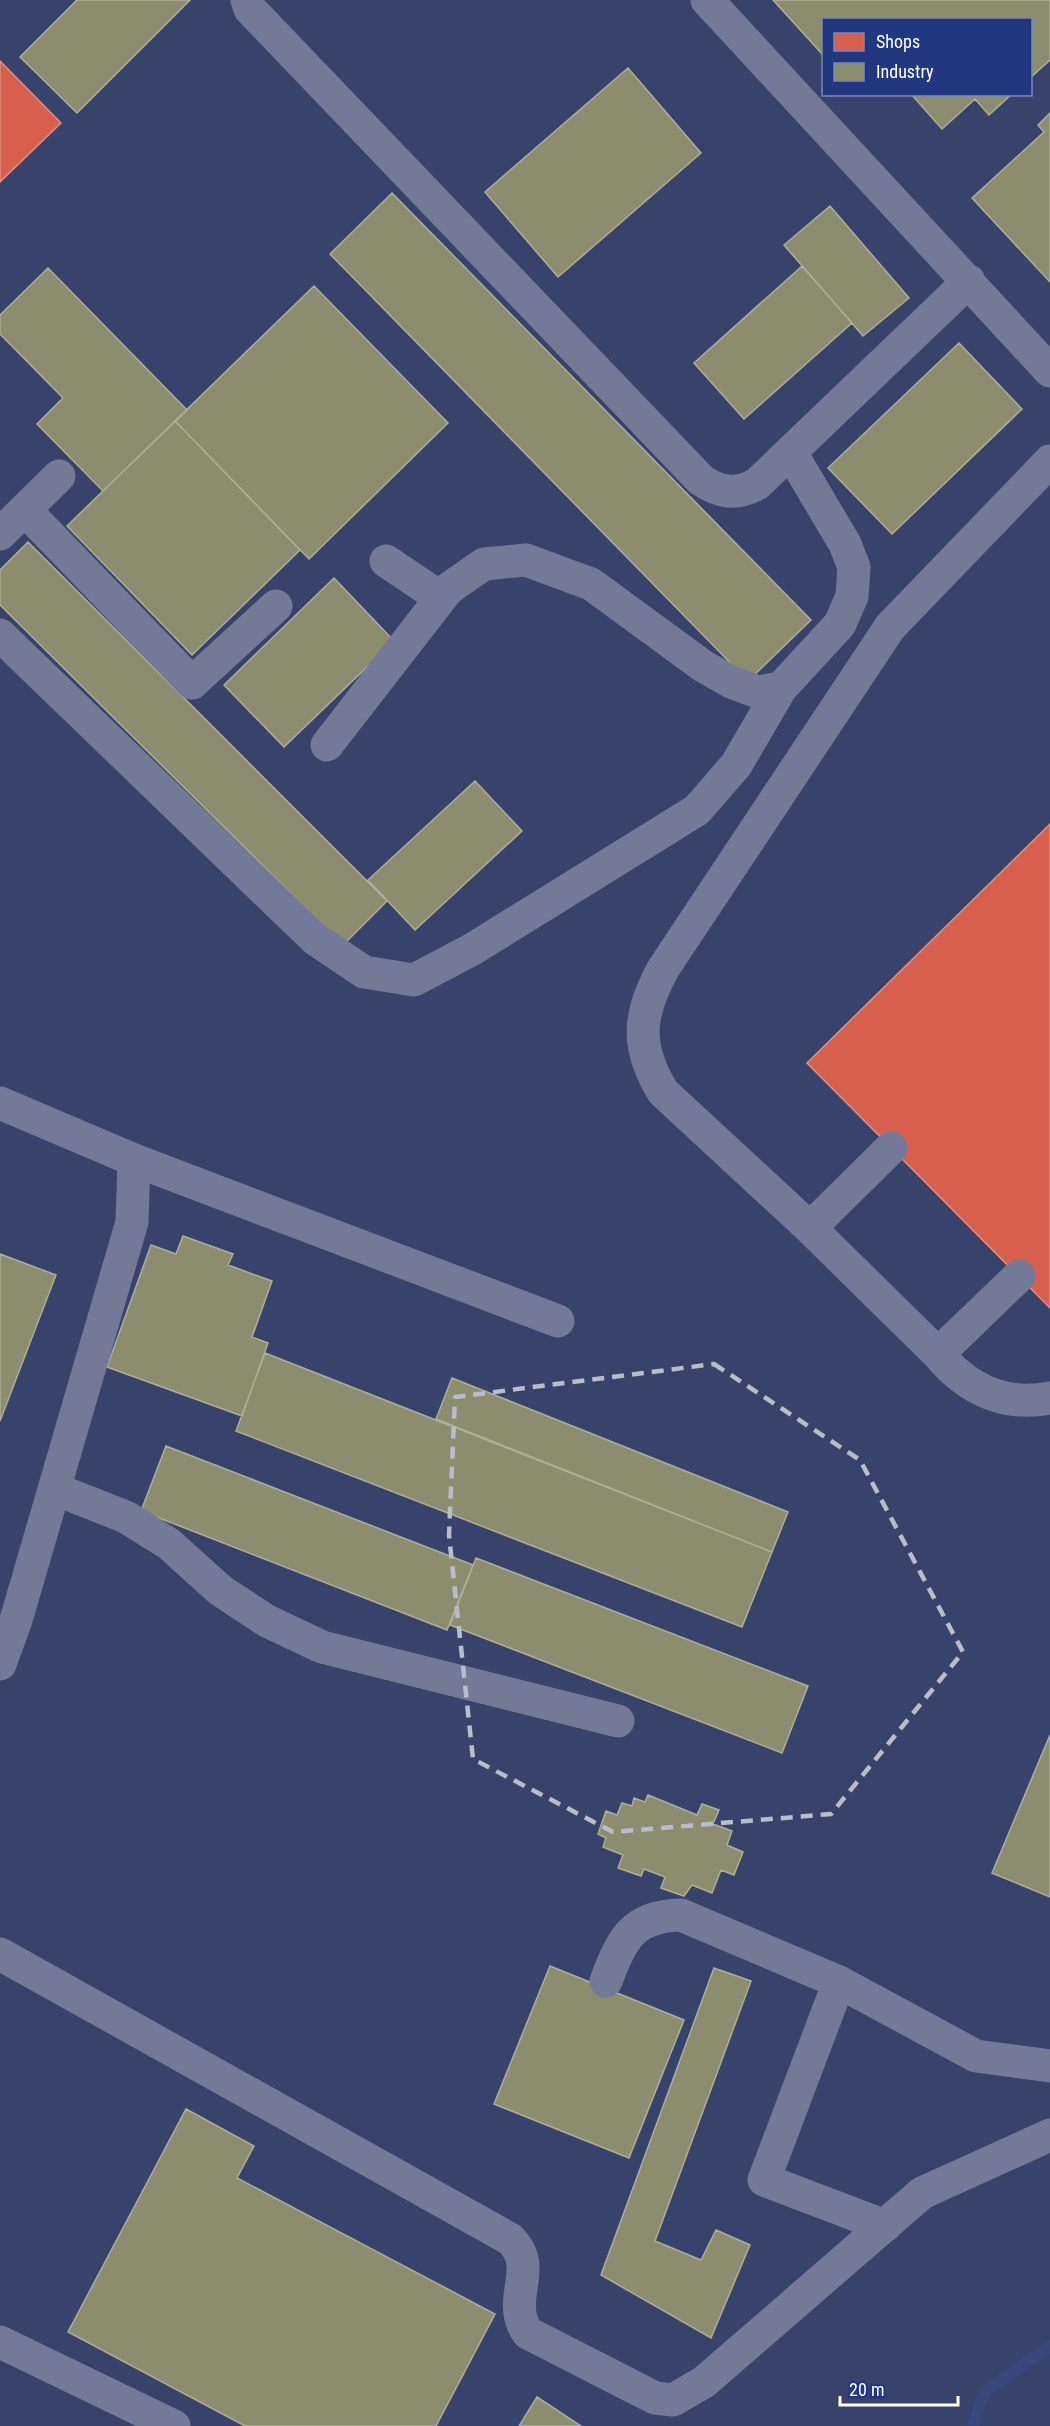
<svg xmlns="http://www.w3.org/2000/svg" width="1050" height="2426" font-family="'Roboto Condensed',sans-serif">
  <rect width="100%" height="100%" fill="#37436a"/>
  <path fill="#d6604d" stroke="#e29082" stroke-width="1.5" d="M0,61L61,123L0,182Z
    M1050,824V1308L807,1063Z"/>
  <path fill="#8c8c6e" stroke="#aeae9a" stroke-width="1.5" d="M77,0H190L77,113L20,57Z
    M773,0H1050V60L1030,78V20H824V56Z
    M628,68L701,153L558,277L485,192Z
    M911,94H1012L989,115L975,99L942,129Z
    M1050,113V282L972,198L1044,132L1038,125Z
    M392,193L811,620L748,681L330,254Z
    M830,206L909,298L863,336L784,245Z
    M802,266L852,323L744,419L694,363Z
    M48,268L187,410L103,491L37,424L63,398L0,334V315Z
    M314,286L448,423L309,559L175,421Z
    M959,343L1022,409L892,534L828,468Z
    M175,421L300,550L192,655L67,526Z
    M28,542L387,901L343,945L0,605V570Z
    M334,578L394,641L284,747L224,685Z
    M475,781L522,831L415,930L368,880Z
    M183,1236L233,1254L228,1265L272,1281L252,1337L268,1343L242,1416L107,1367L151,1245L176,1254Z
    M0,1254L56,1275L0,1421Z
    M265,1353L772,1552L742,1627L236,1431Z
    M452,1378L788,1512L772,1552L436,1419Z
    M166,1446L473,1565L447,1630L141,1511Z
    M476,1558L808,1686L782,1753L450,1625Z
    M1050,1735V1897L992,1873Z
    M648,1795L697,1815L702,1804L719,1810L713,1824L732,1831L727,1845L743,1852L734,1875L721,1870L712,1893L692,1885L684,1896L661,1888L665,1877L644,1869L641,1876L618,1868L623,1855L603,1847L606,1838L598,1834L606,1811L617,1815L622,1803L632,1806L634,1798L645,1802Z
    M550,1966L684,2020L629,2158L494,2104Z
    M714,1968L751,1981L655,2241L701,2260L716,2230L750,2245L711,2338L601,2275Z
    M186,2109L254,2146L237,2178L495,2314L436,2426H245L68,2332Z
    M537,2397L581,2426H519Z"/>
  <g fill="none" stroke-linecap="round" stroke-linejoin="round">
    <path stroke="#38487d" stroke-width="12" d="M973,2426L984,2392L1050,2346"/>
    <path stroke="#727a98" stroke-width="33" d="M247,0L250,9L701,480C720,493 736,495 757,484L969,281
      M707,0L1050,371
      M1050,461L890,627L663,969C638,1015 635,1046 663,1092L810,1228L938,1354C967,1389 1004,1407 1050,1398
      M25,510L192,683L276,606
      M0,534L59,476
      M386,561L441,598
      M0,635L315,939L364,972L414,980L471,950L697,810L736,765L781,688
      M327,745L448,589L484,564L526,560L591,584L703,666L731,682L758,692L781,688L840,624L852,596L854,567L845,544L791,453
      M0,1103L134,1160L558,1321
      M810,1228L891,1148
      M938,1354L1019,1276
      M55,1489L126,1517L169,1544L220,1590L267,1621L322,1647L618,1721
      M0,1664L16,1620L132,1222L134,1160
      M0,1954L510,2239C541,2268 504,2300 528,2333L655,2398L673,2400L704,2382L922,2193L1050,2135
      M606,1981C622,1939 632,1916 681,1915L839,1982L976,2056L1050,2066
      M839,1982L764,2180L885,2226
      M0,2342L174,2426"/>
  </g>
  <path fill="none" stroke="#b9bdcb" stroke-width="4.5" stroke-dasharray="12 8" stroke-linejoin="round" d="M714,1364L860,1460L963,1652L831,1814L613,1832L473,1759L449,1535L455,1397Z"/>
  <rect x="822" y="18" width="210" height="78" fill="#213880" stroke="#7a88b3" stroke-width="1.5"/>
  <rect x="834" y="33" width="30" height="18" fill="#d6604d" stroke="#7a88b3" stroke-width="1.5"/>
  <text x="876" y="48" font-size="18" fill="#ffffff">Shops</text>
  <rect x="834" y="63" width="30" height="18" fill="#8c8c6e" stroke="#7a88b3" stroke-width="1.5"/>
  <text x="876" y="78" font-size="18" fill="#ffffff">Industry</text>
  <path d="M840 2396v9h118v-9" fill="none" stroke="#ffffff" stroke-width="3"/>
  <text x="849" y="2396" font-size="18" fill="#ffffff" stroke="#213880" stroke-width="4.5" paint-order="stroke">20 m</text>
</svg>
